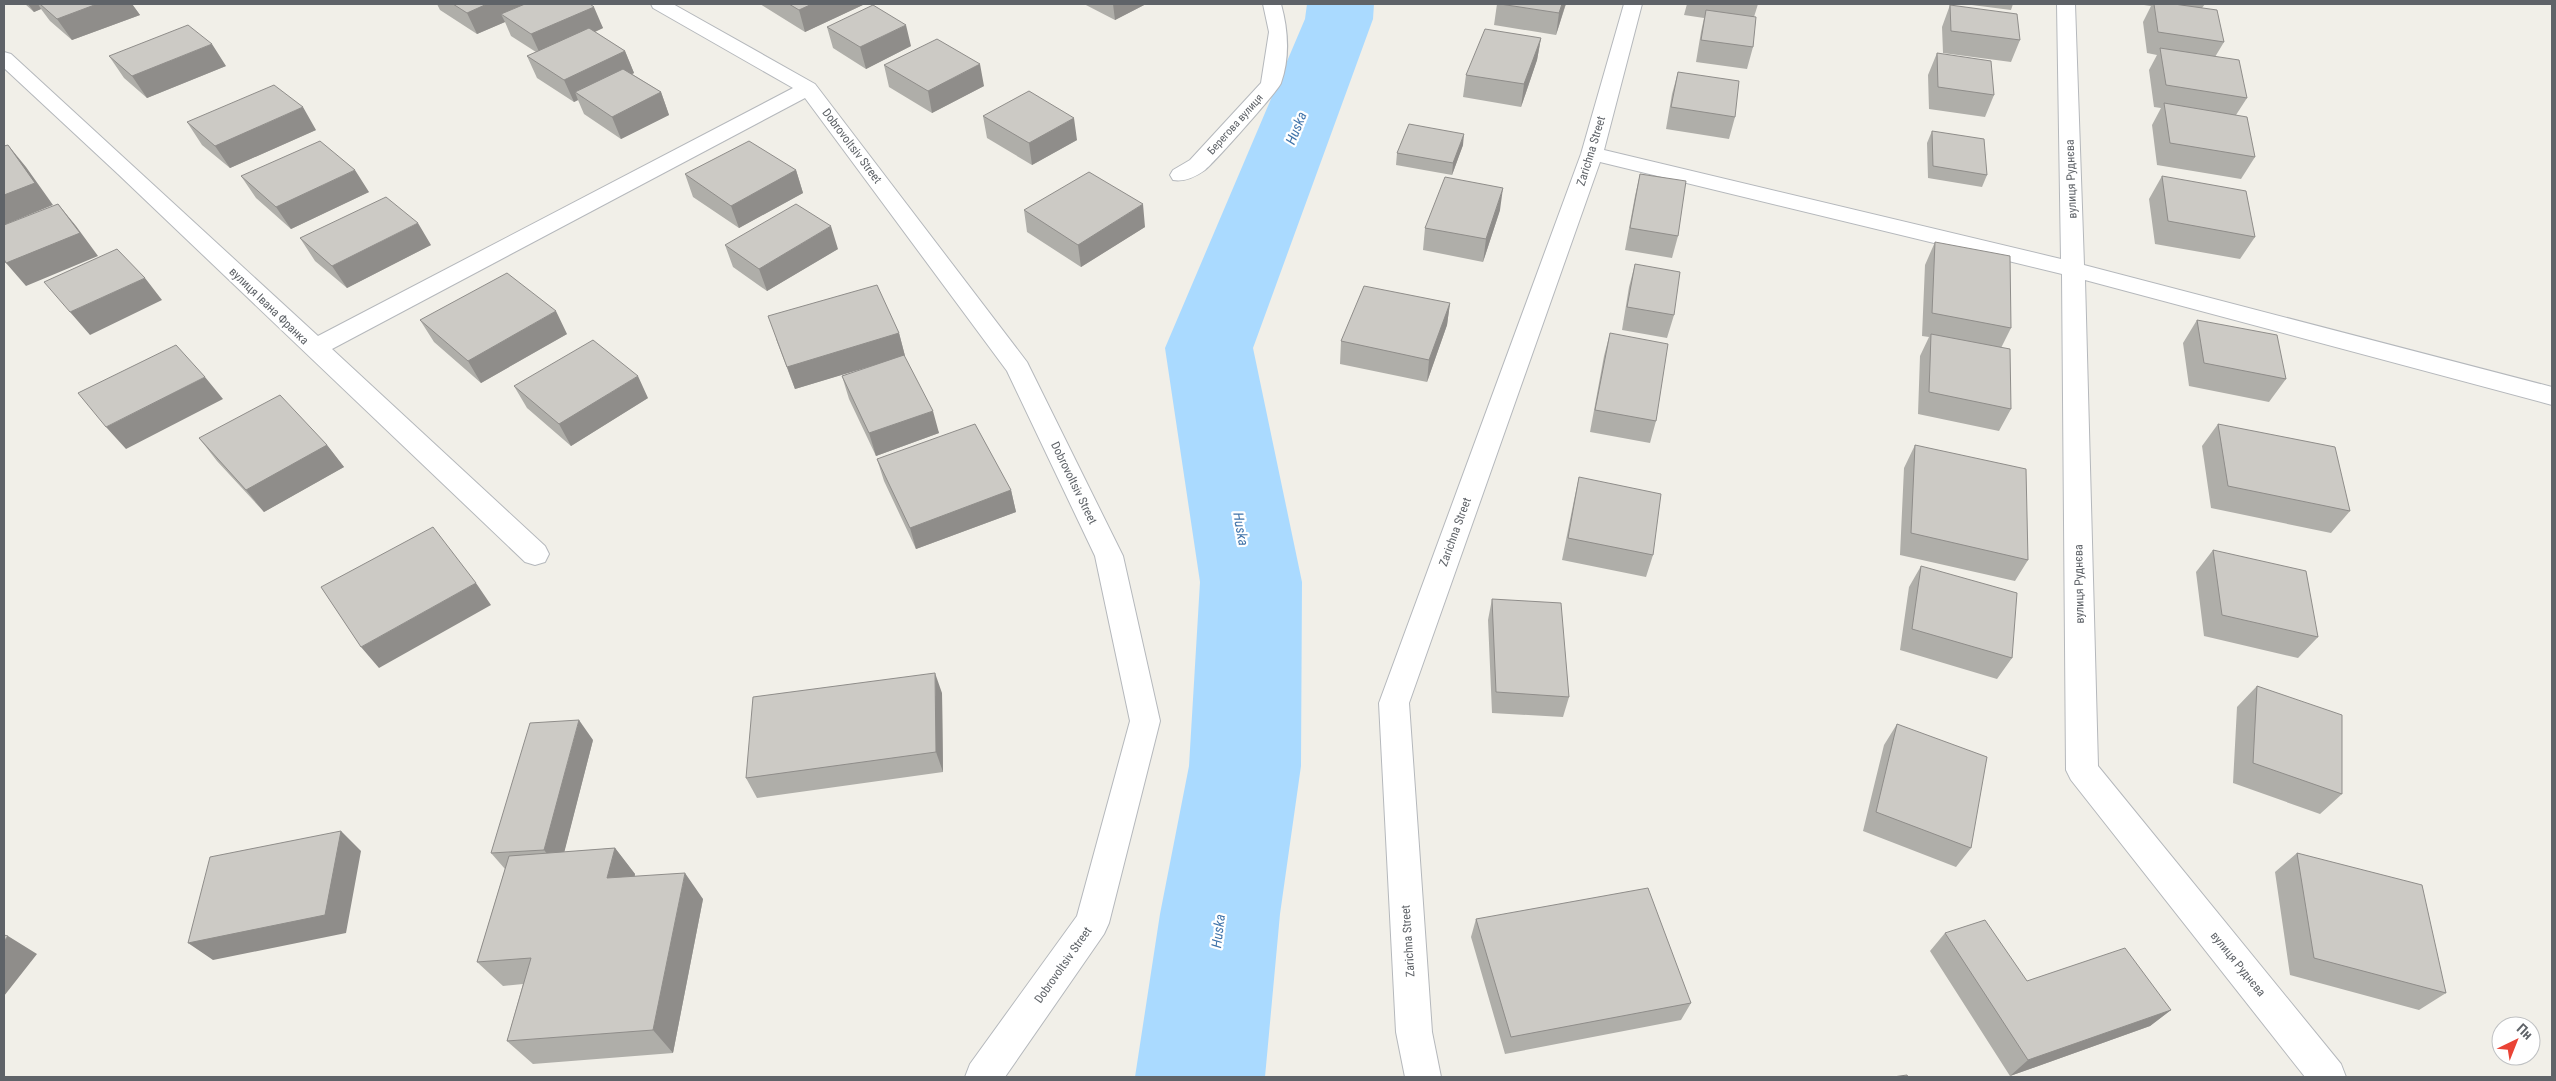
<svg xmlns="http://www.w3.org/2000/svg" width="2556" height="1081" font-family="'Roboto Condensed',sans-serif">
  <rect width="100%" height="100%" fill="#f1efe8"/>
  <g fill="none" stroke-linecap="round" stroke-linejoin="round">
    <path fill="#aadaff" fill-rule="evenodd" d="M1307,4H1374L1373,19L1253,348L1302,582L1301,766L1280,914L1265,1077H1135L1160,914L1189,766L1200,582L1165,348L1305,19Z"/>
    <defs>
      <path id="minor" d="M651,4H673L815,84L1027,362L1123,556L1160,721L1109,923L1104,934L1005,1077H965L970,1064L1077,916L1130,721L1095,556L1007,371L805,98L332,349L545,546L549,554L545,562L535,565L525,562L118,174L4,68V52L11,54L318,336L793,88L653,8Z
        M1263,4H1281C1288,29 1290,58 1281,83C1279,90 1213,164 1205,170C1195,177 1185,182 1173,180L1170,175L1173,170L1190,160L1261,83L1269,32Z
        M1624,4H1642L1604,150L2061,259L2057,4H2075L2084,265L2552,387V405L2085,280L2098,766L2341,1064L2346,1077H2305L2071,780L2066,770L2062,274L1600,162L1409,703L1432,1032L1441,1077H1405L1396,1032L1379,703L1581,154Z"/>
    </defs>
    <use href="#minor" stroke="#b5b8bc" stroke-width="2"/>
    <use href="#minor" fill="#fff" fill-rule="evenodd"/>
  </g>
  <path fill="#afaea9" d="M25,4H132L140,15L72,40L50,21L41,9L34,12Z
    M437,4H590L603,28L595,32L625,51L634,73L632,74L661,92L669,115L621,139L584,114L578,100L574,102L537,78L527,56L536,52L511,36L505,22L477,34L440,10Z
    M760,4H865L805,32Z
    M1084,4H1146L1115,20Z
    M1497,4H1566L1556,35L1494,25Z
    M1687,4H1758L1754,17L1753,47L1747,69L1696,62L1701,32L1704,18L1684,15Z
    M1964,4H2013L2011,10Z
    M2144,4H2205L2202,8L2224,42L2215,57L2247,98L2236,115L2255,157L2241,179L2157,165L2152,125L2161,108L2154,107L2149,70L2157,55L2147,53L2143,22L2151,6L2144,5Z
    M1950,5L2020,40L2011,62L1943,53L1942,27Z
    M827,27L911,46L866,69L833,48Z
    M1541,38L1537,60L1521,107L1463,97L1466,75Z
    M1937,53L1994,95L1985,117L1929,109L1928,75Z
    M109,56L226,66L147,98L124,78Z
    M884,65L984,86L932,113L889,87Z
    M1678,72L1735,117L1729,139L1666,129L1672,94Z
    M983,116L1077,140L1032,165L987,138Z
    M187,122L316,130L230,168L202,145Z
    M1932,131L1987,175L1982,187L1928,178L1927,143Z
    M1463,145L1452,175L1396,165L1397,153Z
    M796,170L803,193L739,228L693,197L685,174Z
    M1640,174L1678,236L1672,258L1625,250L1635,196Z
    M241,176L369,192L291,229L256,198Z
    M2162,176L2255,237L2240,259L2155,244L2149,199Z
    M1024,210L1145,227L1081,267L1027,232Z
    M1500,210L1483,262L1423,250L1425,228Z
    M300,238L431,245L347,288L315,261Z
    M1935,242L2011,328L2001,348L2011,409L1999,431L1918,414L1920,356L1929,337L1922,336L1925,265Z
    M725,245L838,249L767,291L733,267Z
    M1635,264L1674,315L1667,338L1622,330L1629,287Z
    M1450,303L1447,325L1427,382L1340,364L1341,341Z
    M420,320L567,334L481,383L434,342Z
    M2197,320L2286,379L2269,402L2189,386L2183,343Z
    M899,333L905,356H904L939,433L876,456L849,399L842,376L880,363L795,389L776,339Z
    M1610,333L1656,421L1650,443L1590,432L1604,356Z
    M514,386L648,398L571,446L527,408Z
    M2218,424L2350,511L2331,533L2211,508L2202,446Z
    M199,438L327,445L344,467L264,512L217,461Z
    M1915,445L2028,560L2015,581L1900,555L1904,468Z
    M877,459L1011,490L1016,512L916,549L884,481Z
    M1579,477L1653,555L1646,577L1562,560L1574,500Z
    M2213,550L2318,637L2298,658L2204,636L2196,572Z
    M1921,566L2012,658L1997,679L1900,650L1909,587Z
    M1492,599L1569,697L1563,717L1492,713L1488,620Z
    M2257,686L2342,794L2320,814L2233,783L2237,707Z
    M942,693L943,772L757,798L746,778Z
    M1897,724L1971,848L1956,867L1863,831L1884,745Z
    M593,740L564,852L615,848L635,874V876L703,899L673,1053L533,1064L507,1041L523,984L503,986L477,962L505,869L491,853Z
    M2297,853L2446,993L2419,1010L2290,975L2275,872Z
    M1476,919L1691,1003L1681,1020L1505,1054L1471,937Z
    M1945,933L2027,981L2171,1010L2150,1026L2010,1076L1930,951Z"/>
  <path fill="#8f8d8a" d="M28,4H38L41,9L34,12Z
    M97,4H132L140,15L72,40L57,19Z
    M487,4H533L501,14L505,22L477,34L467,13Z
    M812,4H865L805,32L799,10Z
    M1113,4H1146L1115,20Z
    M1562,4H1566L1565,6L1556,35L1559,13Z
    M594,7L603,28L541,56L531,34Z
    M906,25L911,46L866,69L860,47Z
    M1541,38L1537,60L1521,107L1524,84Z
    M212,44L226,66L147,98L132,76Z
    M625,51L634,73L583,98L575,92L578,100L574,102L564,80Z
    M980,64L984,86L932,113L928,91Z
    M661,92L669,115L621,139L612,117Z
    M303,107L316,130L230,168L215,146Z
    M1074,118L1077,140L1032,165L1029,143Z
    M1464,134L1463,145L1452,175L1453,163Z
    M8,145L26,167L53,205L4,225V195Z
    M355,170L369,192L291,229L276,207Z
    M796,170L803,193L739,228L731,206Z
    M1503,188L1500,210L1483,262L1486,239Z
    M58,204L76,226L98,256L26,286L6,263Z
    M1143,204L1145,227L1081,267L1078,245Z
    M418,223L431,245L347,288L332,266Z
    M831,226L838,249L767,291L759,269Z
    M145,278L162,300L90,335L70,312Z
    M1450,303L1447,325L1427,382L1429,360Z
    M556,311L567,334L481,383L468,361Z
    M899,333L905,356L795,389L787,367Z
    M638,376L648,398L571,446L559,424Z
    M205,377L223,399L126,449L106,427Z
    M933,411L939,433L876,456L869,433Z
    M327,445L344,467L264,512L246,490Z
    M1011,490L1016,512L916,549L910,528Z
    M476,583L491,605L379,668L361,647Z
    M935,673L942,693L943,772L936,752Z
    M579,720L593,740L560,869L544,850Z
    M341,831L361,851L346,933L213,960L188,943Z
    M615,848L635,874L628,904L607,878Z
    M685,873L703,899L673,1053L653,1030Z
    M8,936L37,954L4,996V941Z
    M2171,1010L2150,1026L2010,1076L2028,1060Z"/>
  <path fill="#cccac5" stroke="#8f8d8a" d="M40,4H97L57,19Z
    M453,4H487L467,13Z
    M525,4H590L594,7L531,34L501,14Z
    M789,4H812L799,10Z
    M1500,4H1562L1559,13Z
    M2154,4H2174L2217,10L2224,42L2158,32Z
    M873,5L906,25L860,47L827,27Z
    M1950,5L2017,14L2020,40L1951,31Z
    M1706,10L1756,17L1753,47L1701,40Z
    M188,25L212,44L132,76L109,56Z
    M589,28L625,51L564,80L527,56Z
    M1485,29L1541,38L1524,84L1466,75Z
    M937,39L980,64L928,91L884,65Z
    M2160,48L2239,60L2247,98L2166,85Z
    M1937,53L1991,61L1994,95L1938,87Z
    M623,69L661,92L612,117L575,92Z
    M1678,72L1739,81L1735,117L1671,107Z
    M274,85L303,107L215,146L187,122Z
    M1029,91L1074,118L1029,143L983,116Z
    M2164,103L2247,117L2255,157L2170,143Z
    M1409,124L1464,134L1453,163L1397,153Z
    M1932,131L1984,139L1987,175L1933,166Z
    M320,141L355,170L276,207L241,176Z
    M749,141L796,170L731,206L685,174Z
    M8,145L35,183L4,195V146Z
    M1089,172L1143,204L1078,245L1024,210Z
    M1640,174L1686,181L1678,236L1630,228Z
    M2162,176L2246,191L2255,237L2168,221Z
    M1445,177L1503,188L1486,239L1425,228Z
    M386,197L418,223L332,266L300,238Z
    M58,204L80,233L6,263L4,259V225Z
    M796,204L831,226L759,269L725,245Z
    M1935,242L2010,256L2011,328L1932,313Z
    M117,249L145,278L70,312L44,282Z
    M1635,264L1680,272L1674,315L1627,307Z
    M507,273L556,311L468,361L420,320Z
    M877,285L899,333L787,367L768,316Z
    M1364,286L1450,303L1429,360L1341,341Z
    M2197,320L2277,335L2286,379L2204,363Z
    M1610,333L1668,344L1656,421L1595,410Z
    M1931,334L2010,349L2011,409L1929,392Z
    M593,340L638,376L559,424L514,386Z
    M176,345L205,377L106,427L78,393Z
    M904,355L933,411L869,433L842,376Z
    M280,395L327,445L246,490L199,438Z
    M975,424L1011,490L910,528L877,459Z
    M2218,424L2335,447L2350,511L2228,486Z
    M1915,445L2026,469L2028,560L1911,533Z
    M1579,477L1661,494L1653,555L1568,538Z
    M433,527L476,583L361,647L321,587Z
    M2213,550L2306,571L2318,637L2222,615Z
    M1921,566L2017,593L2012,658L1912,629Z
    M1492,599L1561,603L1569,697L1496,692Z
    M935,673L936,752L746,778L753,697Z
    M2257,686L2342,715V794L2253,763Z
    M579,720L544,850L491,853L530,723Z
    M1897,724L1987,757L1971,848L1876,812Z
    M341,831L325,915L188,943L210,857Z
    M615,848L607,878L685,873L653,1030L507,1041L531,958L477,962L509,856Z
    M2297,853L2422,885L2446,993L2314,958Z
    M1648,888L1691,1003L1511,1037L1476,919Z
    M1985,920L2027,981L2125,948L2171,1010L2028,1060L1945,933Z
    M4,935L8,936L4,941Z
    M1907,1075L1908,1077H1893Z"/>
  <g text-anchor="middle" stroke-width="4.5" stroke-linejoin="round" paint-order="stroke">
    <g font-size="11" fill="#5f6368" stroke="#fff">
      <text transform="translate(1235 124) rotate(-48)" y="4">Берегова вулиця</text>
    </g>
    <g font-size="12" fill="#5f6368" stroke="#fff">
      <text transform="translate(852 146) rotate(53)" y="4">Dobrovoltsiv Street</text>
      <text transform="translate(1591 151) rotate(-73)" y="4">Zarichna Street</text>
      <text transform="translate(2071 179) rotate(-92)" y="4">вулиця Руднєва</text>
      <text transform="translate(269 306) rotate(44)" y="4">вулиця Івана Франка</text>
      <text transform="translate(1074 483) rotate(64)" y="4">Dobrovoltsiv Street</text>
      <text transform="translate(1455 532) rotate(-70)" y="4">Zarichna Street</text>
      <text transform="translate(2079 584) rotate(-91)" y="4">вулиця Руднєва</text>
      <text transform="translate(1408 941) rotate(-94)" y="4">Zarichna Street</text>
      <text transform="translate(2238 964) rotate(51)" y="4">вулиця Руднєва</text>
      <text transform="translate(1063 965) rotate(-55)" y="4">Dobrovoltsiv Street</text>
    </g>
    <g font-size="14" font-style="italic" fill="#4174aa" stroke="#fff">
      <text transform="translate(1296 128) rotate(-68)" y="5">Huska</text>
      <text transform="translate(1241 529) rotate(80)" y="5">Huska</text>
      <text transform="translate(1218 931) rotate(-83)" y="5">Huska</text>
    </g>
  </g>
  <rect width="2556" height="1081" fill="none" stroke="#5f6368" stroke-width="10"/>
  <g transform="translate(2516 1041) rotate(43)"><circle r="24" fill="#ffffff" stroke="#bfc1c3"/>
  <path d="M0-4L9 19L0 12L-9 19Z" fill="#ea4335"/>
  <text y="-8" font-size="14" font-weight="bold" text-anchor="middle" fill="#5f6368">Пн</text>
  </g>
</svg>
